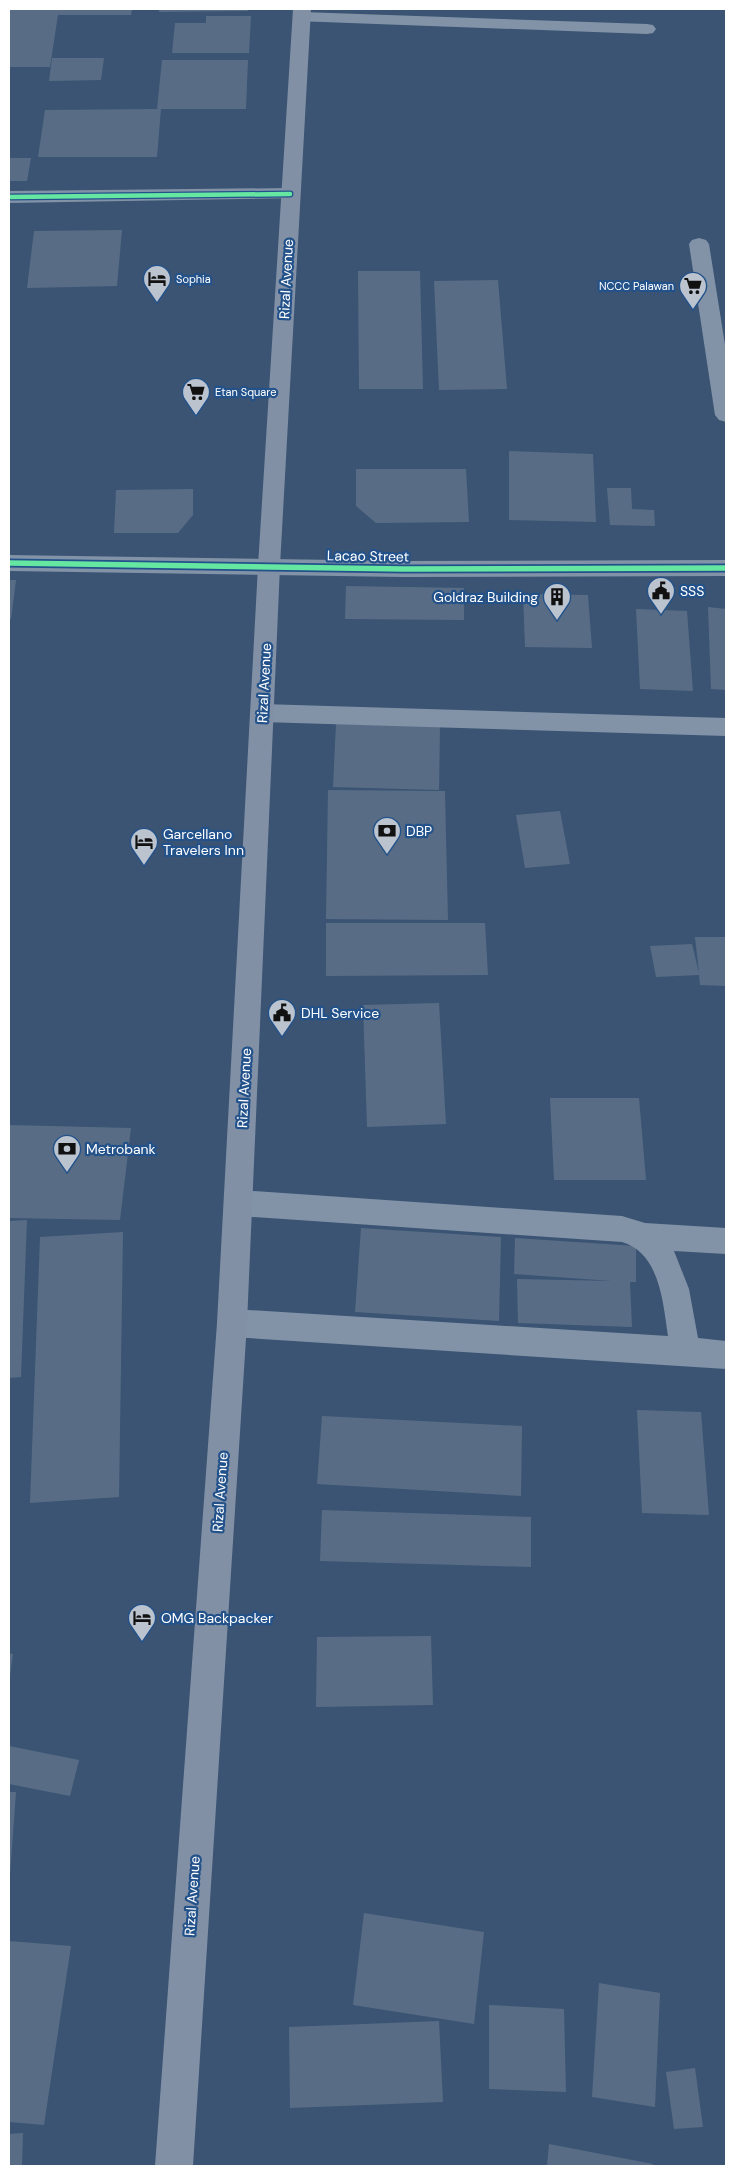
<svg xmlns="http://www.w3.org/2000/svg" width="735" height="2175" font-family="'DM Sans',sans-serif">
  <rect width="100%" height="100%" fill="#3b5473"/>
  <path fill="#586d85" d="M9,9H132L131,15H58L50,67H9Z
    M159,9H248V11L159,12Z
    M206,16H251L249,53H172L175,23H206Z
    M52,58H104L101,80L49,81Z
    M162,60H248L246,109H161L157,157H38L45,110L157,109Z
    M9,158H31L27,181H9Z
    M122,230L117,286L27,288L34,231Z
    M358,271H420L423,389H359Z
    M498,280L507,389L439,390L434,281Z
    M509,451L593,454L596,522L509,520Z
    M356,469H466L469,522L376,523L356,506Z
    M607,488H631L632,509L654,510L655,526L610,525Z
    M193,489V515L178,533H114L116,490Z
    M9,580H16L11,619H9Z
    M346,586L464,588V620L345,619Z
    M523,594L588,595L592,648L525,647Z
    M708,607L726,609V690L711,689Z
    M636,609L687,611L693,691L640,689Z
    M336,723L440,726L439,790L333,787Z
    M328,790L445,791L448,920L326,919Z
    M560,811L570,864L525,868L516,815Z
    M326,923H485L488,975L326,976Z
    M695,937H726V986L700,985L699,975L656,977L650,946L692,944L699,973Z
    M439,1003L446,1124L367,1127L363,1005Z
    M550,1098H639L646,1180H554Z
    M9,1125L131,1128L120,1220L9,1218Z
    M27,1220L21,1377L9,1378V1221Z
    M361,1228L501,1237L499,1321L355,1312Z
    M123,1232L119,1497L30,1503L40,1237Z
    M515,1238L636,1246V1282H630L632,1327L518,1323L517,1279L612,1281L514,1274Z
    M637,1410L701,1412L709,1515L642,1513Z
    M322,1416L522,1426L521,1496L317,1484Z
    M322,1510L531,1517V1567L320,1561Z
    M431,1636L433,1705L316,1707L317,1637Z
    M9,1653L13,1654L10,1675H9Z
    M9,1746L79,1760L70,1796L9,1784Z
    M9,1792H16L10,1875H9Z
    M364,1913L484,1932L474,2024L353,2005Z
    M9,1941L71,1946L44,2125L9,2122Z
    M599,1983L660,1993L655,2107L592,2097Z
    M489,2005L564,2009L566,2092L489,2089Z
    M439,2021L443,2102L290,2108L289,2027Z
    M695,2068L703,2127L674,2129L666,2072Z
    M23,2133L22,2166H9V2134Z
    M549,2144L653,2164L652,2166H547Z"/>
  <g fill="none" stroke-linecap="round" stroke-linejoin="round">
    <path fill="#8293a7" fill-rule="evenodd" d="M302,12L647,24L653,25L656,29L653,33L647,34L296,21L293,17L296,13Z
      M290,188L297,190L300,194L297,198L9,203V191Z
      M699,238L706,240L709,244L726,351V422L719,420L715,415L689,244L692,240Z
      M9,555L404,561L726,560V576L404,577L9,571Z
      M262,704L726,718V736L262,722L254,719L250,713L254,707Z
      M239,1190L622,1216L645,1223L726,1228V1254L674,1251L689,1289L698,1338L726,1341V1369L232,1337L221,1333L217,1323L221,1313L232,1309L668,1336C663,1303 660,1253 622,1242L239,1216L229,1212L225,1203L229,1194Z"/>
    <path fill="#8190a5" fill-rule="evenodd" d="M293,9H311L280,566L247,1323L193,2166H155L217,1323L258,566Z"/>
    <defs>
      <path id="cycleway-far1" d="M9,197L290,194"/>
      <path id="cycleway" d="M9,563L404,569L726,568"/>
    </defs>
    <use href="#cycleway-far1" stroke="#23528b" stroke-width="7"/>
    <use href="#cycleway" stroke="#23528b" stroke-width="9"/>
    <use href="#cycleway-far1" stroke="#66e7a1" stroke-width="4.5"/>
    <use href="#cycleway" stroke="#66e7a1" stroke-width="5.5"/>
  </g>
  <defs>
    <symbol id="hotel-pin" viewBox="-11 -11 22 30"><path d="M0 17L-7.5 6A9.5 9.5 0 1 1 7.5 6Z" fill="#bac3ce" stroke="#23528b"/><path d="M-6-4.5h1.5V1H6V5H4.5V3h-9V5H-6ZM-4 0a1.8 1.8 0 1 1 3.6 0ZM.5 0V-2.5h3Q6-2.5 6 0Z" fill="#111"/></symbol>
    <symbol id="supermarket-pin" viewBox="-11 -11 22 30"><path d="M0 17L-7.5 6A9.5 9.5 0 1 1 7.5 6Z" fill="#bac3ce" stroke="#23528b"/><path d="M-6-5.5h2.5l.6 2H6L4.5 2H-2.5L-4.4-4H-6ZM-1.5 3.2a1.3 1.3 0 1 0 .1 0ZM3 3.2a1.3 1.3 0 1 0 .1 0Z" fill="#111"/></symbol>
    <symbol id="civic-pin" viewBox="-11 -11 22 30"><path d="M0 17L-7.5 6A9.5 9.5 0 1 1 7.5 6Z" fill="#bac3ce" stroke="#23528b"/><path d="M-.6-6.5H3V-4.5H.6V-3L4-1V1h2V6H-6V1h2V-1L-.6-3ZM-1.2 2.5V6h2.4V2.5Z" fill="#111"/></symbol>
    <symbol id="building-pin" viewBox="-11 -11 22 30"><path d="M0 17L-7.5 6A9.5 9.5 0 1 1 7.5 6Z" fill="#bac3ce" stroke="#23528b"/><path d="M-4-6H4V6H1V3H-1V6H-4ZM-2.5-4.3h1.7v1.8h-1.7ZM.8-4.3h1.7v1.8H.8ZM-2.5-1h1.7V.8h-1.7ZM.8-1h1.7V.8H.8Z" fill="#111"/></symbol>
    <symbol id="bank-pin" viewBox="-11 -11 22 30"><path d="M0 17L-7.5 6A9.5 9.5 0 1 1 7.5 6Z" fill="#bac3ce" stroke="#23528b"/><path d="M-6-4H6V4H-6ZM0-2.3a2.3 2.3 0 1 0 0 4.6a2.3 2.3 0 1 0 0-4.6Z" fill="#111"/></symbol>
  </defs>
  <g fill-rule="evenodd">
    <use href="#hotel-pin" x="141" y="263" width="32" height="43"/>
    <use href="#supermarket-pin" x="677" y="270" width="32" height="43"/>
    <use href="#supermarket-pin" x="180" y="376" width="32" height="43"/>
    <use href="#civic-pin" x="645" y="575" width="32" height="43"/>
    <use href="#building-pin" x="541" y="581" width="32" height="43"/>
    <use href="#bank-pin" x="371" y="815" width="32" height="43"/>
    <use href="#hotel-pin" x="128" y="826" width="32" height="43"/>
    <use href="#civic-pin" x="266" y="997" width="32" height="43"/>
    <use href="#bank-pin" x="51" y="1133" width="32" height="43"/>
    <use href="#hotel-pin" x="126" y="1602" width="32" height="43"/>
  </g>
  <g text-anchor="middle" stroke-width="4.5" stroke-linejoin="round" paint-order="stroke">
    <g font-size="11" fill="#fff" stroke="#23528b" text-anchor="start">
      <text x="176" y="283">Sophia</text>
      <text x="674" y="290" text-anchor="end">NCCC Palawan</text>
      <text x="215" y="396">Etan Square</text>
    </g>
    <g font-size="14" fill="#fff" stroke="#23528b">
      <text transform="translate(286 279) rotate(-87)" y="5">Rizal Avenue</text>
      <text transform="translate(368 556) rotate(1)" y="5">Lacao Street</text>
      <text transform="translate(264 683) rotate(-87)" y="5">Rizal Avenue</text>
      <text transform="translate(244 1088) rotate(-87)" y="5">Rizal Avenue</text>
      <text transform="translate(220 1492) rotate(-86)" y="5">Rizal Avenue</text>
      <text transform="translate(192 1896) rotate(-86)" y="5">Rizal Avenue</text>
    </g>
    <g font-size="14" fill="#fff" stroke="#23528b" text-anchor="start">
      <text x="680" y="596">SSS</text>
      <text x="538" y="602" text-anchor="end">Goldraz Building</text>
      <text x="406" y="836">DBP</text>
      <text x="163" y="839">Garcellano<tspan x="163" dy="16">Travelers Inn</tspan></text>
      <text x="301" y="1018">DHL Service</text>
      <text x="86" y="1154">Metrobank</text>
      <text x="161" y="1623">OMG Backpacker</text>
    </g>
  </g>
  <rect width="735" height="2175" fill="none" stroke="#ffffff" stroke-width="20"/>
</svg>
